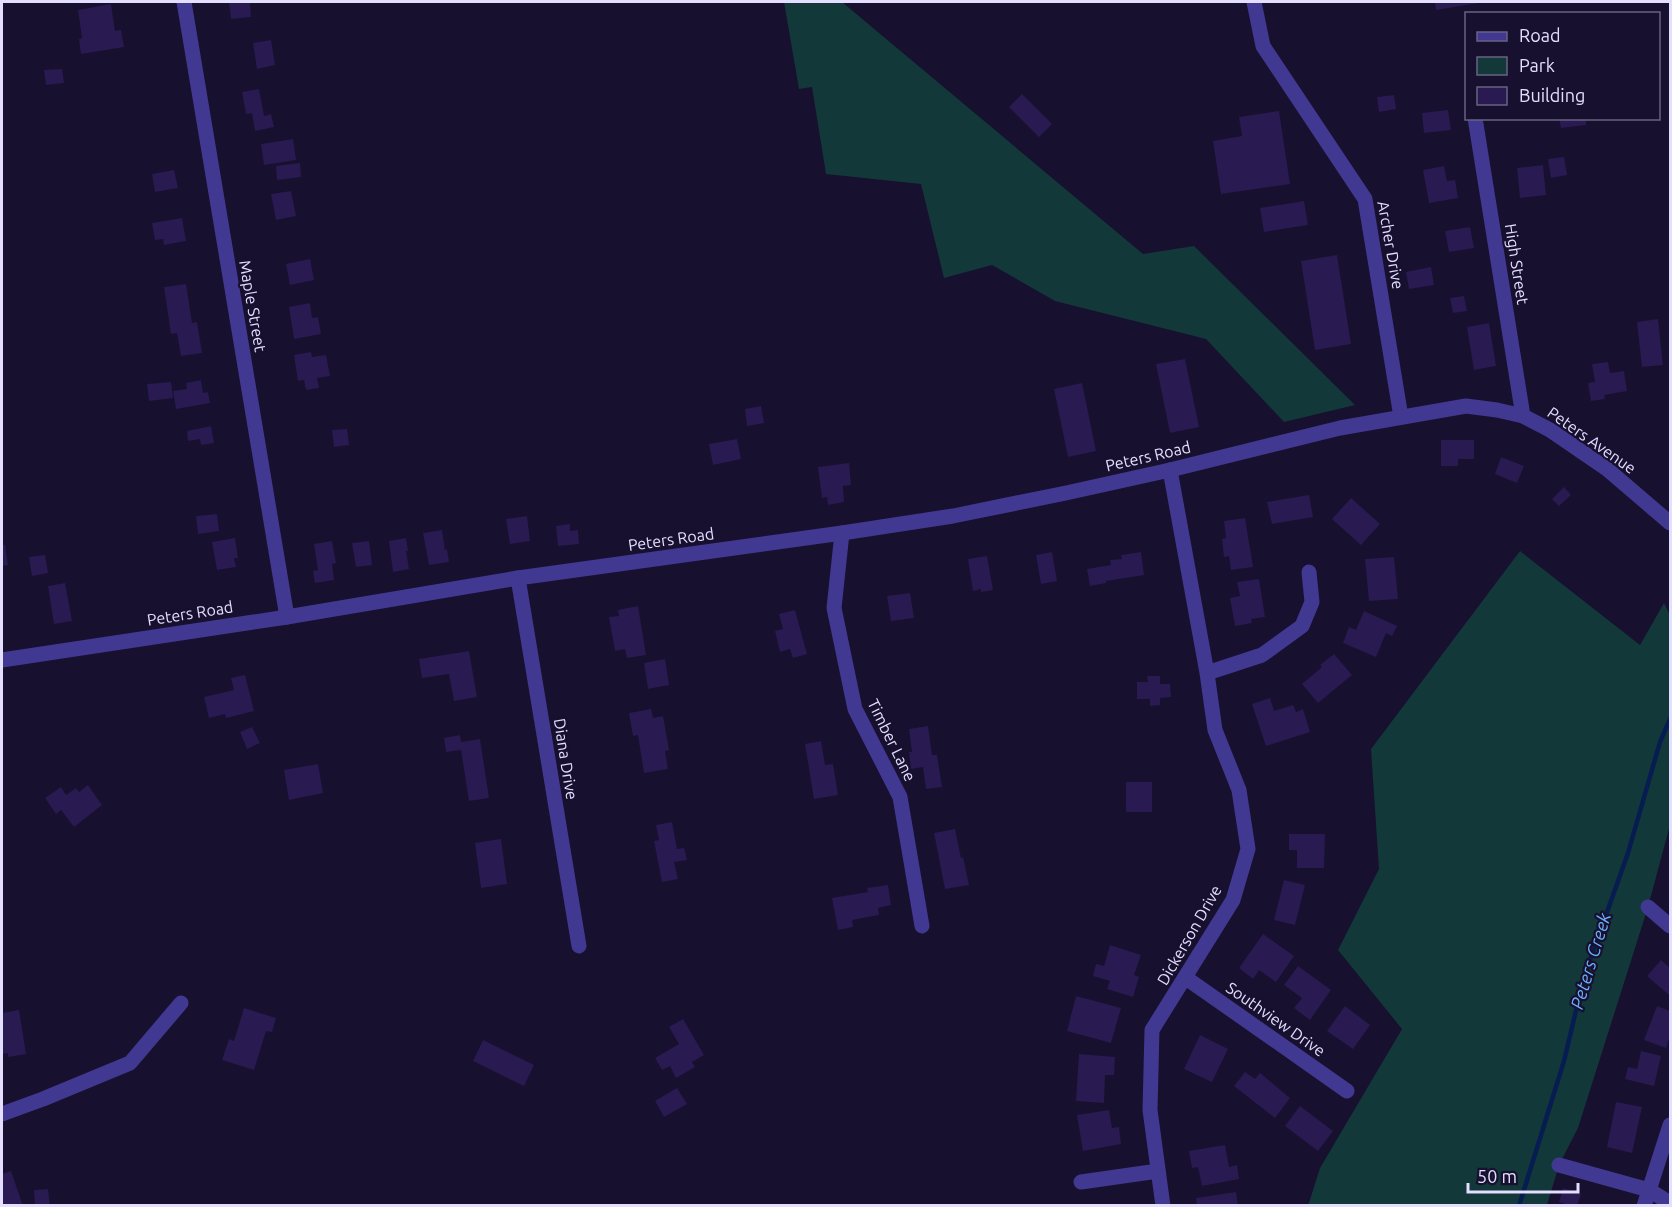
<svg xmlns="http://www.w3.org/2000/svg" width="1672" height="1207" font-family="Ubuntu,sans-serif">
  <rect width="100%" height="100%" fill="#17102f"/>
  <path fill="#12383a" d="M784,2H842L1143,254L1194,246L1355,405L1284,422L1206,339L1055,301L992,265L944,278L921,184L826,174L812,87L799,89Z
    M1520,551L1640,645L1664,603L1670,615V825L1648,907L1578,1128L1559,1165L1547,1205L1308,1206L1320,1168L1402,1029L1338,950L1379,869L1371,749Z"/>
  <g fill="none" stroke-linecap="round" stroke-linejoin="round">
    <path stroke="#071d51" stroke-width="4.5" d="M1519,1206L1564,1061L1584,977L1628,853L1660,742L1670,719"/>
  </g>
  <path fill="#291a51" d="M229,2H250L251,17L231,19Z
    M1435,2H1479V3L1436,10Z
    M111,4L115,31L121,30L124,47L81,54L79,39L82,38L78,10Z
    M271,40L275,65L257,69L253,43Z
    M62,69L64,83L46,85L44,70Z
    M259,89L264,116L271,114L274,127L255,131L252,113L246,114L242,92Z
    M1022,94L1052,124L1039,137L1009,107Z
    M1394,95L1396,109L1379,112L1377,97Z
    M1448,110L1451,130L1424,133L1422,113Z
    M1279,111L1290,184L1221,194L1213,141L1242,136L1239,117Z
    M1559,118H1586V125L1561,128Z
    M293,139L296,160L264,165L261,144Z
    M1564,157L1567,175L1551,178L1548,159Z
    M300,163L301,177L277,180L276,166Z
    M1543,165L1546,195L1520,198L1517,168Z
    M1444,166L1447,181L1455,180L1458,198L1429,203L1423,170Z
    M174,170L178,188L155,192L152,174Z
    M291,191L296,216L276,220L271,194Z
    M1304,201L1308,225L1264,232L1260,208Z
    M182,218L186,241L164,245L163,239L155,240L152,223Z
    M1470,227L1474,248L1449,252L1445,231Z
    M1337,255L1351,344L1315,350L1301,261Z
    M310,259L314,280L290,285L286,264Z
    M1431,267L1434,285L1409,289L1406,272Z
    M186,284L192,323L197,322L202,353L181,356L177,333L171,334L164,287Z
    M1464,296L1467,311L1453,313L1450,298Z
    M310,303L312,318L318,317L321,334L294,339L289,307Z
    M1658,319L1663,365L1642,367L1637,322Z
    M1489,323L1496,366L1474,370L1467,327Z
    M311,352L312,357L326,355L330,376L317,378L319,388L306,390L304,380L298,381L294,355Z
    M1185,359L1199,427L1170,433L1156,364Z
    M1608,362L1610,373L1624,371L1627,391L1604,395L1605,399L1591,401L1588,383L1595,382L1592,364Z
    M201,380L203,393L208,392L210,403L176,409L173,391L187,389L186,383Z
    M171,382L173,398L149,401L147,384Z
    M1082,383L1096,451L1068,457L1054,389Z
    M761,406L764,423L747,426L745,409Z
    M211,426L214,443L201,445L200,439L188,441L187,431Z
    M347,429L349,445L334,447L332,430Z
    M737,439L741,459L713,465L709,444Z
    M1441,440H1474V459H1458V466H1441Z
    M1501,457L1524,466L1517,483L1495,474Z
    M849,463L851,485L843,486L844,502L828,505L827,497L822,498L818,467Z
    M1564,487L1571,495L1559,506L1552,499Z
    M1309,495L1313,517L1272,524L1267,502Z
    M1351,498L1380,524L1361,545L1332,519Z
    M217,514L219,531L198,534L196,516Z
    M527,516L530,541L510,544L506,519Z
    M1245,518L1253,567L1231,570L1229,556L1224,557L1222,539L1226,538L1224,521Z
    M570,524V531L578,530L579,544L558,546L556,526Z
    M442,530L445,550L447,549L449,562L429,565L423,533Z
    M235,538L238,558H234L236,567L217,570L212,542Z
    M406,538L408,551H406L409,569L393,572L389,541Z
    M332,541L336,563L332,564L334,580L315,583L313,571L318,570L314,544Z
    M369,541L372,565L356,567L352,543Z
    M2,545H5L8,565L2,566Z
    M1052,552L1057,581L1041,584L1036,555Z
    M1141,552L1144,575L1106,581V583L1090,586L1087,569L1111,565L1110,560L1122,559L1121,555Z
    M45,555L48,573L32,576L29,557Z
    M987,556L993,590L981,592V589L973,591L968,559Z
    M1394,557L1398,599L1369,601L1365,559Z
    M1259,579L1265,617L1251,619L1252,623L1235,626L1230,598L1240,596L1237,582Z
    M65,583L72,621L54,624L48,586Z
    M910,593L914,618L891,621L887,596Z
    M638,606L646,655L627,658L625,649L615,651L609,617L619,616L618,610Z
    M795,610L807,654L793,658L790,649L780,652L775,631L783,629L779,614Z
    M1364,611L1397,626L1392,636L1386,633L1376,657L1343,643L1349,627L1356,630Z
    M469,651L477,697L454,701L449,674L422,678L419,659Z
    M1334,654L1352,675L1318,703L1302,684L1322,667L1320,665Z
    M665,659L669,685L648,689L644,663Z
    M245,675L254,711L226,718L225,714L209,718L204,697L234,690L231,678Z
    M1147,676H1160V684H1170L1171,697L1160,698V705L1150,706V699H1137V682H1148Z
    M1270,698L1274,711L1293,705L1296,712L1303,709L1310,732L1266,746L1252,704Z
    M651,709L653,718L663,716L669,750L665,751L668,769L644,773L638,735L633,736L629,713Z
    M928,726L932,755H937L942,787L926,789L923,767L911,769L909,752H912L909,729Z
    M252,727L260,743L247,749L240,732Z
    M460,735L461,742L480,739L489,798L469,801L461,750L446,752L444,738Z
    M821,741L825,765L833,764L838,795L814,799L805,744Z
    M318,764L323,793L289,800L284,770Z
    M1126,782H1152V812H1126Z
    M88,785L102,805L74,827L61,810L56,814L45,798L61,787L66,795L76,788L79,792Z
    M672,822L677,849L684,848L687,860L674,862L678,879L662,882L654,841L659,840L656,825Z
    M955,829L961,858L963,857L969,885L945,889L934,833Z
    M1289,834H1325L1324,868H1297V850H1289Z
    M501,839L507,884L481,888L475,843Z
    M1284,880L1305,885L1295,925L1274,920Z
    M888,885L891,905L878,908L879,915L852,920L853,927L838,930L832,898L868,892L867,888Z
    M1263,934L1294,956L1276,982L1259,970L1253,979L1239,968Z
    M1110,945L1141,955L1134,975L1139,977L1133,997L1107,989L1110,981L1093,976L1096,964L1104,966Z
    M1661,960L1670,968V996L1647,976Z
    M1298,966L1331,990L1310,1020L1294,1008L1302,998L1284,985Z
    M1076,996L1121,1008L1111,1043L1067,1031Z
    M1345,1006L1370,1025L1353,1049L1327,1031Z
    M1657,1006L1670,1011V1036L1666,1048L1644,1040Z
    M244,1008L276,1018L272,1032L266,1031L254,1070L222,1060L229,1039L234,1041Z
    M19,1010L26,1054L8,1057V1053L2,1054V1013Z
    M683,1019L704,1055L692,1062L695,1067L676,1078L670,1066L662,1070L655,1058L679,1044L669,1027Z
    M1200,1035L1228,1049L1212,1082L1184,1069Z
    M483,1040L534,1065L524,1086L473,1061Z
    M1641,1051L1661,1056L1654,1086L1625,1079L1628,1067L1637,1069Z
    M1079,1054L1115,1057L1114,1075H1105L1104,1103L1076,1101Z
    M1245,1072L1255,1079L1260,1073L1290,1098L1275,1118L1234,1086Z
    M677,1088L687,1104L664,1117L655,1101Z
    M1616,1102L1642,1107L1632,1153L1607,1147Z
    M1300,1106L1333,1131L1318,1151L1285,1126Z
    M1109,1110L1112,1128L1119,1127L1121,1144L1083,1151L1077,1115Z
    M1225,1145L1229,1167L1237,1165L1239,1179L1202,1186L1198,1167L1192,1168L1189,1151Z
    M11,1171L23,1206H2V1174Z
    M1563,1188L1581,1194L1577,1206H1571L1559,1202Z
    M48,1189L50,1206H35L34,1190Z
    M1236,1192L1238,1206H1197L1196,1198Z"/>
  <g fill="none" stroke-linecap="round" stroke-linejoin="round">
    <path stroke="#413891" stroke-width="15" d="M184,2L287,617
      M1254,2L1263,46L1365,199L1401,417
      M1475,118L1523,416
      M842,533L834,608L855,709L900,797L922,926
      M518,578L579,946
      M1207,673L1262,655L1302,626L1312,602L1309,572
      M1648,907L1670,926
      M1186,978L1347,1091
      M2,1114L43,1099L130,1063L181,1003
      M1559,1165L1649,1190L1670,1203
      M1081,1182L1158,1171
      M1163,1206L1150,1110L1152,1030L1233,900L1248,849L1239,790L1215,730L1207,673L1170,470
      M1644,1206L1670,1125"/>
    <path stroke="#413891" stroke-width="15" d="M2,660L287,617L518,578L842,533L953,516L1066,493L1170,470L1340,428L1466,406L1497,410L1523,416L1550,430L1607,469L1670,523"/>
  </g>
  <g text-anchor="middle" stroke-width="4.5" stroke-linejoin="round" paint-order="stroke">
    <g font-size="16" fill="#e4deff" stroke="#17102f">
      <text transform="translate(1391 245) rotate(80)" y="6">Archer Drive</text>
      <text transform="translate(1517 264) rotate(81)" y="6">High Street</text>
      <text transform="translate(253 306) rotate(80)" y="6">Maple Street</text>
      <text transform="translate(1592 440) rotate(35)" y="6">Peters Avenue</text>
      <text transform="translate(1148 456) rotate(-13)" y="6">Peters Road</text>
      <text transform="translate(671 539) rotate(-8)" y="6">Peters Road</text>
      <text transform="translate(190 613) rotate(-9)" y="6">Peters Road</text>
      <text transform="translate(892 740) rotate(64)" y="6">Timber Lane</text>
      <text transform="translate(566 759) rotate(81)" y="6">Diana Drive</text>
      <text transform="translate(1189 935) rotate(-60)" y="6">Dickerson Drive</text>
      <text transform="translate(1276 1019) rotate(35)" y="6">Southview Drive</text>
    </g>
    <g font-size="18" font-style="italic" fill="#6cb1ff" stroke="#17102f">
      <text transform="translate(1591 961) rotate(-73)" y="6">Peters Creek</text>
    </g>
  </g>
  <rect width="1672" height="1207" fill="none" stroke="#e4deff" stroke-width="6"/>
  <rect x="1465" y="12" width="195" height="108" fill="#17102f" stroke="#696282" stroke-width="1.5"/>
  <rect x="1477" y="32" width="30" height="9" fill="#413891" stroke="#696282" stroke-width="1.5"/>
  <text x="1519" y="42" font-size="18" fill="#e4deff">Road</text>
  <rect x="1477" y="57" width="30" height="18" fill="#12383a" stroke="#696282" stroke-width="1.5"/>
  <text x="1519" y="72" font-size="18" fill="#e4deff">Park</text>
  <rect x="1477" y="87" width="30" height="18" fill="#291a51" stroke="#696282" stroke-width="1.5"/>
  <text x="1519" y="102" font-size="18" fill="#e4deff">Building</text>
  <path d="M1468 1183v9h110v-9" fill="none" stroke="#e4deff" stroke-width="3"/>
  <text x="1477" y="1183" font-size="18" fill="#e4deff" stroke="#17102f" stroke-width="4.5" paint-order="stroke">50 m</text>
</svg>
